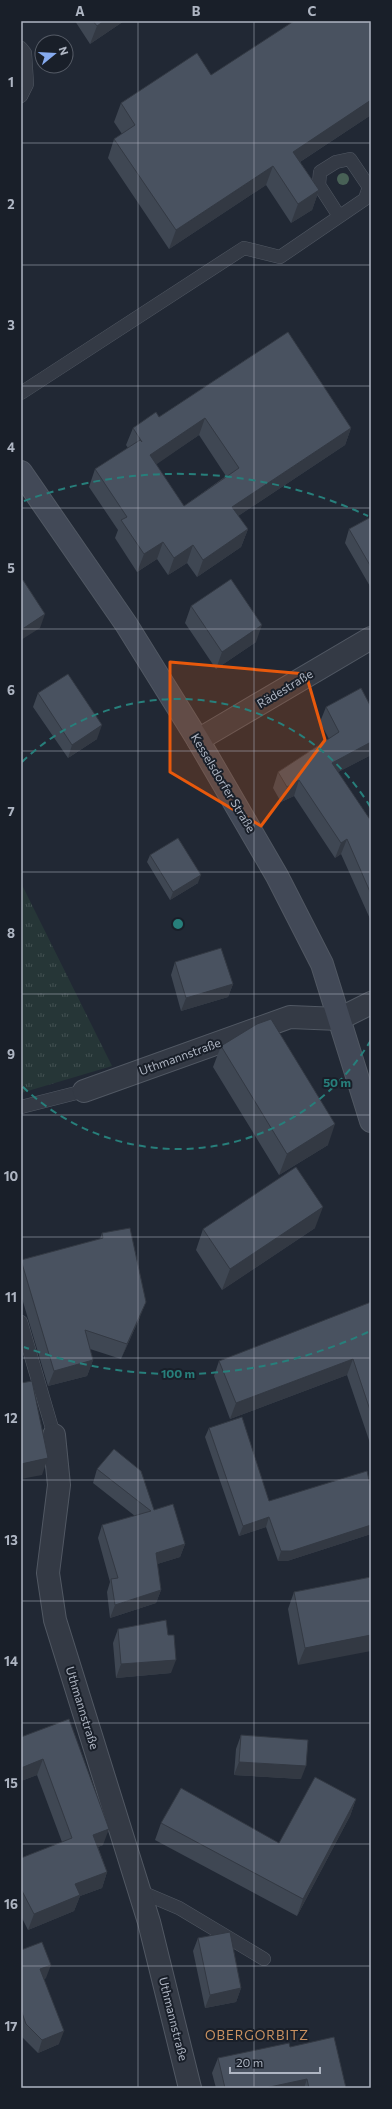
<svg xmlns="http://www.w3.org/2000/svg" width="392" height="2109" font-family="Commissioner,sans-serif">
  <defs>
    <pattern id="grass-tufts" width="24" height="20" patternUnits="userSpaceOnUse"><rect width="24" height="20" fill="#263637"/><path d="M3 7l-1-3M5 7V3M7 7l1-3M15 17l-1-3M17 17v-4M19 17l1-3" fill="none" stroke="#435152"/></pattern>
  </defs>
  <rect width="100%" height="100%" fill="#212834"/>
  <path fill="url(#grass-tufts)" d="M21,883L112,1066L21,1093Z"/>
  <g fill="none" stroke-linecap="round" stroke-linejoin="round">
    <defs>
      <path id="lane" d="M21,48L25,53L27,84L21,96
        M21,393L244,248L280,257L365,199L369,187L350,159L336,162L320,172L319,185L339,216
        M21,1107L84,1091
        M21,1322L54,1435
        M139,1891L179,1908L264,1959"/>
      <path id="street" d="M198,740L371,638
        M84,1091L290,1017L339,1019L371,1003
        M54,1435L59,1485L48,1573L55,1620L149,1922L190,2088"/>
      <path id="secondary" d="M21,472L126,624L198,740L277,876L322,964L371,1121"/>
    </defs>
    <use href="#lane" stroke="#515863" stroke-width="14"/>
    <use href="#street" stroke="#515863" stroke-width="24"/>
    <use href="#secondary" stroke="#515863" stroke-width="24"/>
    <use href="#lane" stroke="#343a45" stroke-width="13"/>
    <use href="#street" stroke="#343a45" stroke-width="22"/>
    <use href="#secondary" stroke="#424957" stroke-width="22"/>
  </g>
  <circle fill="#486156" cx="343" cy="179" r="6"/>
  <path fill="#3f4753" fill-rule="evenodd" d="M75,21H124L90,44Z
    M211,75L371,115L300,162L319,190L312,210L291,223L266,185L169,249L108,158L114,139L122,134L114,122L121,103Z
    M288,332L351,428L345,445L238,516L248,529L241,547L197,577L187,563L168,575L157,559L137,572L115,538L118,530L89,487L95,469L128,448L126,445L133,428L159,417ZM199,435L226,476L184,506L156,464Z
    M371,517V588L345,543L349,529Z
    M191,606L256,642L216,669L185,623Z
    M38,693L97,739L68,758L33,707Z
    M326,707H371V755L338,772L371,821V921L341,854L335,858L294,796L281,802L273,788L278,772L329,739L320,722Z
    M150,855L198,883L170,900L147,862Z
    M175,962L233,984L228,997L181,1011L171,975Z
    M221,1046L328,1145L279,1175L213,1067Z
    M315,1228L222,1290L196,1250L203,1229Z
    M102,1233L140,1317L121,1359L90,1349L93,1360L87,1376L48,1386L21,1295V1260L100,1239Z
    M371,1304V1446L347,1375L230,1419L214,1376L219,1361Z
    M209,1428L269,1501L371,1489V1534L287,1561H278L266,1527L239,1536L205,1437Z
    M97,1469L154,1510L185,1544L180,1557L157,1564L161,1590L156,1603L110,1618L107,1592L110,1582L98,1538L102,1525L135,1516L93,1483Z
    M371,1577L298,1665L288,1609L294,1592Z
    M118,1629L171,1673L116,1678L113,1643Z
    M69,1719L103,1845L98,1847L107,1872L102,1888L80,1896L74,1911L28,1930L21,1916V1858L62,1842L37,1775L21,1781Z
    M241,1735L301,1779L234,1775L236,1749Z
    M356,1799L350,1816L297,1916L155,1840L161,1823L279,1843Z
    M198,1938L241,1988L236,2002L205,2008L193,1951Z
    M21,1950L46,1978L44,1979L59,2044L38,2053L21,2036Z
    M290,2047L346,2088H216L212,2073L218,2058Z"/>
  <path fill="#333943" d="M104,21H124L90,44L97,26Z
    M371,100V115L286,171L293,152Z
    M273,166L266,185L169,249L176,230Z
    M319,190L312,210L291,223L298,204Z
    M205,418L199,435L144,473L150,455Z
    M351,428L345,445L226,524L232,507Z
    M248,529L241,547L197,577L203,560Z
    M163,542L157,559L137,572L144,554Z
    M193,545L187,563L168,575L174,558Z
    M45,614L40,628L21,640V630Z
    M262,625L256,642L216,669L222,652Z
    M102,725L97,739L68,758L72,745Z
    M371,742V755L327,778L332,763Z
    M299,780L294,796L281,802L287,787Z
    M347,839L341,854L335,858L341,843Z
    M201,875L198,883L170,900L173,892Z
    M233,984L228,997L181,1011L186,998Z
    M335,1124L328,1145L279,1175L287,1154Z
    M323,1207L315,1228L222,1290L230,1269Z
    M146,1302L140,1317L121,1359L127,1344Z
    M353,1359L347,1375L230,1419L236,1403Z
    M93,1360L87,1376L48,1386L54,1371Z
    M48,1458L42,1475L21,1479V1464Z
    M269,1517L266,1527L239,1536L243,1526Z
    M371,1525V1534L287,1561H278L281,1551Z
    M185,1544L180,1557L151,1566L156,1553Z
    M161,1590L156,1603L110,1618L115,1605Z
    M371,1635V1651L298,1665L305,1648Z
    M176,1660L171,1673L116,1678L121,1664Z
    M43,1759L37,1775L21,1781V1768Z
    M239,1762L306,1766L301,1779L234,1775Z
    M356,1799L350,1816L297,1916L303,1899Z
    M109,1829L103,1845L87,1851L93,1835Z
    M107,1872L102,1888L80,1896L74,1911L28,1930L34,1914L75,1884Z
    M51,1965L46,1978L36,1982L40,1969Z
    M241,1988L236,2002L205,2008L210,1995Z
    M64,2031L59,2044L38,2053L42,2040Z
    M307,2079L304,2088H265Z"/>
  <path fill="#495260" stroke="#333943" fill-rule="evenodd" d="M93,21H104L97,26Z
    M294,21H368L371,25V100L293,152L319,190L298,204L273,166L176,230L114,139L135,125L121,103L197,53L211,75Z
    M288,332L351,428L232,507L248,529L203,560L193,545L174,558L163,542L144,554L121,520L127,517L95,469L140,440L142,442L133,428L156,412L159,417ZM205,418L239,468L184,506L150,455Z
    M371,517V567L349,529Z
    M231,579L262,625L222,652L191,606Z
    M23,580L45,614L21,630V581Z
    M68,674L102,725L72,745L38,693Z
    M361,688L371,707V742L332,763L371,821V894L347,839L341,843L299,780L287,787L278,772L339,732L326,707Z
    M178,838L201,875L173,892L150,855Z
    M221,948L233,984L186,998L175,962Z
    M271,1019L335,1124L287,1154L221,1046L257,1024Z
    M296,1167L323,1207L230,1269L203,1229Z
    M130,1228L146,1302L127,1344L85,1330L93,1360L54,1371L21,1260L103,1238L102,1233Z
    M371,1302V1413L353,1359L236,1403L219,1361Z
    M32,1381L48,1458L21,1464V1383Z
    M242,1417L269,1501L367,1471L371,1489V1525L291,1551H281L269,1517L243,1526L209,1428Z
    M114,1449L141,1471L154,1510L173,1504L185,1544L156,1553L161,1590L115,1605L111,1579L118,1578L102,1525L151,1511L97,1469Z
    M371,1577V1635L305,1648L294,1592Z
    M166,1620L168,1635H174L176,1660L121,1664L118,1629Z
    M69,1719L109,1829L93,1835L107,1872L75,1884L80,1895L34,1914L21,1889V1858L72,1838L43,1759L21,1768V1737Z
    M241,1735L308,1740L306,1766L239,1762Z
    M315,1777L356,1799L303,1899L161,1823L181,1788L279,1843Z
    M230,1932L241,1988L210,1995L198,1938Z
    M42,1942L51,1965L40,1969L64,2031L42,2040L26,2024L21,2010V1950Z
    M334,2037L346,2088H309L307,2079L265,2088H225L218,2058L289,2043L290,2047Z"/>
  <path fill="#e8590c" fill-opacity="0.2" stroke="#e8590c" stroke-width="3" stroke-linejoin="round" d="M170,662L306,674L325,740L261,826L170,772Z"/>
  <path fill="none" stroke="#aeb5c2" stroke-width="1" stroke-opacity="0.55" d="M138,21V2088M254,21V2088M21,143H371M21,265H371M21,386H371M21,508H371M21,629H371M21,751H371M21,872H371M21,994H371M21,1115H371M21,1237H371M21,1358H371M21,1480H371M21,1601H371M21,1723H371M21,1844H371M21,1966H371"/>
  <g fill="none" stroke="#277f7b" stroke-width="2" stroke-dasharray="7 5">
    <path d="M371 1040A225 225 0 0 1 22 1086M22 762A225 225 0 0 1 371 808"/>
    <path d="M368 1332A450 450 0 0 1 24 1347M24 501A450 450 0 0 1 368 516"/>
  </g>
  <g text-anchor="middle" stroke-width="4" stroke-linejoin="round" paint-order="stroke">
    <g font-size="12" fill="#aeb5c2" stroke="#191f29">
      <text transform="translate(285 689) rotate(-31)" y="4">Rädestraße</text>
      <text transform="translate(223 783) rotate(59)" y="4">Kesselsdorfer Straße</text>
      <text transform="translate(180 1057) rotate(-20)" y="4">Uthmannstraße</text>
      <text transform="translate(82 1708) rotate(73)" y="4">Uthmannstraße</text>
      <text transform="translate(173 2019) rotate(76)" y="4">Uthmannstraße</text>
    </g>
    <g font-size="13" letter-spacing="1" fill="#ca9261" stroke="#191f29">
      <text x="257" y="2040">OBERGORBITZ</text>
    </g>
  </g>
  <circle cx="178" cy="924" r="6" fill="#277f7b" stroke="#191f29" stroke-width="2"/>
  <g font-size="12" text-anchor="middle" font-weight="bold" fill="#277f7b" stroke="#191f29" stroke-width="4" stroke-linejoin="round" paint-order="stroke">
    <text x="337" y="1087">50 m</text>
    <text x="178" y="1378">100 m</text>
  </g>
  <rect width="392" height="2109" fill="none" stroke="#191f29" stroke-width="44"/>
  <g transform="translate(54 54) rotate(72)"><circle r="19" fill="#191f29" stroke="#555b66"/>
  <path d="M0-3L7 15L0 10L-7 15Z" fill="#86abef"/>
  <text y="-6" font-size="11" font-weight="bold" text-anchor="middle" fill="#aeb5c2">N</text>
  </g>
  <path d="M230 2067v6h90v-6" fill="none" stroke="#aeb5c2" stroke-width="2"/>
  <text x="236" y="2067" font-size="12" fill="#aeb5c2" stroke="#191f29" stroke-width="3" paint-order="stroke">20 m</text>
  <rect x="22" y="22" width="348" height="2065" fill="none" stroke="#aeb5c2" stroke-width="1.5"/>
  <g font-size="13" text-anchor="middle" font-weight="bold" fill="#aeb5c2">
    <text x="80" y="16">A</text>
    <text x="196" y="16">B</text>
    <text x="312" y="16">C</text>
    <text x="11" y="87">1</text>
    <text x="11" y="209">2</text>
    <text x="11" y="330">3</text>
    <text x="11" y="452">4</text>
    <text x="11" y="573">5</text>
    <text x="11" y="695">6</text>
    <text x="11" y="816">7</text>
    <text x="11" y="938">8</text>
    <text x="11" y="1059">9</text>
    <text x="11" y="1181">10</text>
    <text x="11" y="1302">11</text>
    <text x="11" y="1423">12</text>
    <text x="11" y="1545">13</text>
    <text x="11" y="1666">14</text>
    <text x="11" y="1788">15</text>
    <text x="11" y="1909">16</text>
    <text x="11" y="2031">17</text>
  </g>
</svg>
